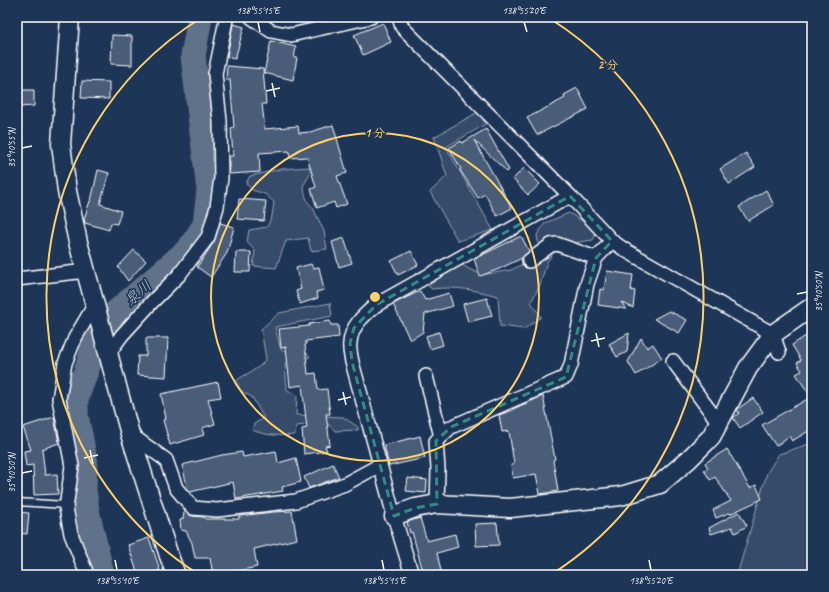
<svg xmlns="http://www.w3.org/2000/svg" width="829" height="592" font-family="Caveat,'Klee One',sans-serif">
  <rect width="100%" height="100%" fill="#1d3557"/>
  <filter id="ink" filterUnits="userSpaceOnUse"><feTurbulence type="fractalNoise" baseFrequency=".025" numOctaves="2"/><feDisplacementMap in="SourceGraphic" scale="8" xChannelSelector="R" yChannelSelector="G"/><feConvolveMatrix kernelMatrix="1 2 1 2 8 2 1 2 1" color-interpolation-filters="sRGB"/></filter>
  <g filter="url(#ink)">
    <path fill="#364b69" stroke="#9aa5b4" d="M478,112L486,124L446,147L493,230L458,241L430,192L447,176L434,137Z
      M311,167L309,176L303,186L307,201L313,208L324,231L327,249L311,251L308,238L286,241L276,268L253,266L255,251L247,242L249,230L267,227L272,216L274,202L265,194L252,190L246,183L250,176L281,169Z
      M569,213L598,231L593,240L559,245L547,262L540,285L531,302L541,317L524,329L500,326L498,296C474,290 457,286 432,289L428,286L459,263L469,269L482,275L511,270L529,261L539,248L537,235L545,223Z
      M330,303L332,316L275,327L281,350L307,353L310,357L285,363L287,390L297,395L296,415L343,417L358,427V430L335,431L327,423L296,426L295,435C279,436 267,436 252,430L254,424L264,418L252,397L241,391L236,381C246,373 259,370 266,359L261,329L279,313Z
      M812,443V575H737L767,473L779,454Z"/>
    <g fill="none" stroke-linecap="round" stroke-linejoin="round">
      <path stroke="#617289" stroke-width="25" d="M102,575L87,510L84,490L85,460L76,415V399L89,363L93,347L114,314L189,249L205,225L209,190L193,56L200,17"/>
    </g>
    <path fill="#4a5d79" stroke="#fff" d="M383,23L391,42L363,55L354,35Z
      M233,24L244,27L235,59L227,57Z
      M112,35L132,36V65L111,64Z
      M271,41L296,47L294,58H297L293,80L264,73Z
      M227,66L263,69L266,104H262L265,129L298,126L299,133L310,132L333,125L347,173L337,176L347,204L336,208L334,202L317,208L311,189L316,187L307,157L290,158L289,151L259,153L260,172L229,174V156H233L231,128L234,127L230,80H226Z
      M82,81L109,82V99L81,98Z
      M577,88L588,109L537,135L527,118L565,98L564,95Z
      M19,90H34V106L19,107Z
      M486,129L509,170L507,172L474,140L512,208L497,216L485,194L478,198L460,170L461,169L449,148L461,141L462,143Z
      M746,153L755,167L729,184L720,169Z
      M524,168L540,184L528,195L513,179Z
      M98,170L109,173L100,204L121,211L117,224L111,223L109,230L85,223L84,219L90,201H91Z
      M766,190L774,205L748,221L739,207Z
      M239,199L266,201L264,221L237,219Z
      M220,223L234,227L227,253L211,277L197,267L214,242Z
      M521,236L529,251L522,258L499,269L480,276L474,259Z
      M344,238L352,263L339,267L332,242Z
      M134,250L146,261L128,281L118,267Z
      M411,251L418,265L398,275L391,261Z
      M236,252H251L250,272H235Z
      M311,264L313,268L319,267L324,290L316,292L318,298L300,304L296,291L301,289L296,268Z
      M607,271L633,275L631,290L635,291L633,308L621,302L626,309L598,305L600,289L604,290Z
      M420,291L425,300L449,293L453,306L425,314L423,332L410,340L393,304Z
      M487,298L492,316L468,322L463,304Z
      M669,311L687,320L679,333L654,319Z
      M330,321L331,325H338L339,337L306,341V345H305L308,374L316,373L318,390L327,389L330,414H326L330,445L325,446L327,451L304,454L302,429L307,428L302,385L290,387L286,347L281,348L279,329L309,326V324Z
      M439,332L443,345L430,349L426,336Z
      M812,332V429L792,441L789,436L776,446L762,425L811,397L796,374L802,371L797,363L801,360L792,345Z
      M629,333L627,352L617,357L609,344Z
      M146,338H168L166,377L137,375L138,356H146Z
      M641,338L647,348L653,344L662,358L636,375L628,362Z
      M218,382L221,397L208,399L215,424L202,428L204,435L170,445L163,420L166,419L161,394Z
      M543,396L555,459L553,460L558,491L540,494L536,474L513,478L511,465L514,464L509,431L502,432L499,415L513,410V409Z
      M753,398L763,412L740,428L733,418L739,413L737,410L739,408Z
      M54,417L59,443L42,449L45,475L57,474L58,494L34,495L33,465L26,466L24,451L31,450L23,427Z
      M420,436L425,458L389,466L384,445Z
      M727,449L750,488L756,485L762,499L730,514L729,513L716,518L713,510L731,501L715,477L710,480L704,470L708,468L705,463Z
      M276,451L278,463L296,458L301,482L282,487L283,491L236,499L233,482L190,492L188,490L182,465L222,455L242,452L243,457Z
      M333,464L339,477L309,488L304,477Z
      M408,478L427,480L426,493L406,491Z
      M292,511L297,539L254,549L257,567L218,575H213L210,558H195L192,543L186,531L181,530L180,520L183,519L184,512H186L192,516L203,517L206,519H239V516L273,512Z
      M17,512L29,513L27,534L17,533Z
      M739,512L747,526L735,533L732,527L711,534L709,528Z
      M420,518L427,541L455,534L458,547L437,553L442,575H424L412,532L410,533L407,522Z
      M497,523L499,545L476,546L475,524Z
      M149,538L160,570L145,575H138L128,545Z"/>
    <g fill="none" stroke-linecap="round" stroke-linejoin="round">
      <defs>
        <path id="lane" d="M17,502L66,505"/>
        <path id="street" d="M251,17L271,31L291,35L371,17
          M399,17L402,27L570,196L612,241L625,250L773,334L779,352
          M529,261L551,245L557,244L596,258
          M17,279L86,271
          M108,354L122,335L152,302L179,275L208,237L217,207L221,178L220,121L215,74L226,20L227,17
          M673,361L719,423
          M426,376L441,437
          M130,434L166,460L176,488L193,508L217,510L296,501L345,484L380,465
          M437,504L438,469L436,441L451,427L566,377L571,365L587,284L596,258L612,241
          M86,575V572L71,534L66,508L72,466L59,399L65,363L75,338L95,304
          M412,575L394,516L352,362C351,356 349,349 350,343C351,326 364,315 376,305L570,196"/>
        <path id="secondary" d="M70,17L61,144L67,191L78,242L130,434L169,556L176,575
          M394,516L415,508L437,504L510,508L621,496L660,484L688,460L711,437L748,368L773,334L812,307"/>
      </defs>
      <use href="#lane" stroke="#fff" stroke-width="9"/>
      <use href="#street" stroke="#fff" stroke-width="16"/>
      <use href="#secondary" stroke="#fff" stroke-width="21"/>
      <use href="#lane" stroke="#1d3557" stroke-width="6"/>
      <use href="#street" stroke="#1d3557" stroke-width="13"/>
      <use href="#secondary" stroke="#1d3557" stroke-width="18"/>
    </g>
  </g>
  <path fill="none" stroke="#338b84" stroke-width="3" stroke-dasharray="8 5" stroke-linejoin="round" d="M570,196L612,241L596,258L566,377L451,427L436,441L437,504L415,508L394,516L352,362L350,343L354,328L376,305Z"/>
  <path fill="none" stroke="#fff" stroke-width="1.5" d="M258,22L260,32M524,22L527,32M272,83L275,97M266,91L280,88M22,148L32,146M797,294L807,292M596,333L599,347M591,341L605,338M343,392L346,405M338,400L351,397M90,450L93,464M84,458L98,455M22,473L32,471M115,560L117,570M382,560L384,570M649,560L651,570"/>
  <g fill="none" stroke="#ffd166" stroke-width="2">
    <circle cx="375" cy="297" r="164"/>
    <path d="M198 574A329 329 0 0 1 201 18M549 18A329 329 0 0 1 552 574"/>
  </g>
  <g text-anchor="middle" stroke-width="3.5" stroke-linejoin="round" paint-order="stroke">
    <g font-size="15" font-style="italic" fill="#b8c0ca" stroke="#1d3557">
      <text transform="translate(138 293) rotate(-41)" y="5">泉川</text>
    </g>
  </g>
  <circle cx="375" cy="297" r="6" fill="#ffd166" stroke="#1d3557" stroke-width="2"/>
  <g font-size="12" text-anchor="middle" font-weight="bold" fill="#ffd166" stroke="#1d3557" stroke-width="3.5" stroke-linejoin="round" paint-order="stroke">
    <text x="608" y="69">2 分</text>
    <text x="375" y="137">1 分</text>
  </g>
  <rect width="829" height="592" fill="none" stroke="#1d3557" stroke-width="44"/>
  <rect x="22" y="22" width="785" height="548" fill="none" stroke="#fff" stroke-width="1.5"/>
  <g font-size="10" text-anchor="middle" fill="#fff">
    <text x="258" y="14">138°55'15"E</text>
    <text x="524" y="14">138°55'20"E</text>
    <text transform="translate(11 148) rotate(-90)" y="4">35°10'55"N</text>
    <text transform="translate(818 292) rotate(-90)" y="4">35°10'50"N</text>
    <text transform="translate(11 473) rotate(-90)" y="4">35°10'50"N</text>
    <text x="117" y="584">138°55'10"E</text>
    <text x="384" y="584">138°55'15"E</text>
    <text x="651" y="584">138°55'20"E</text>
  </g>
</svg>
